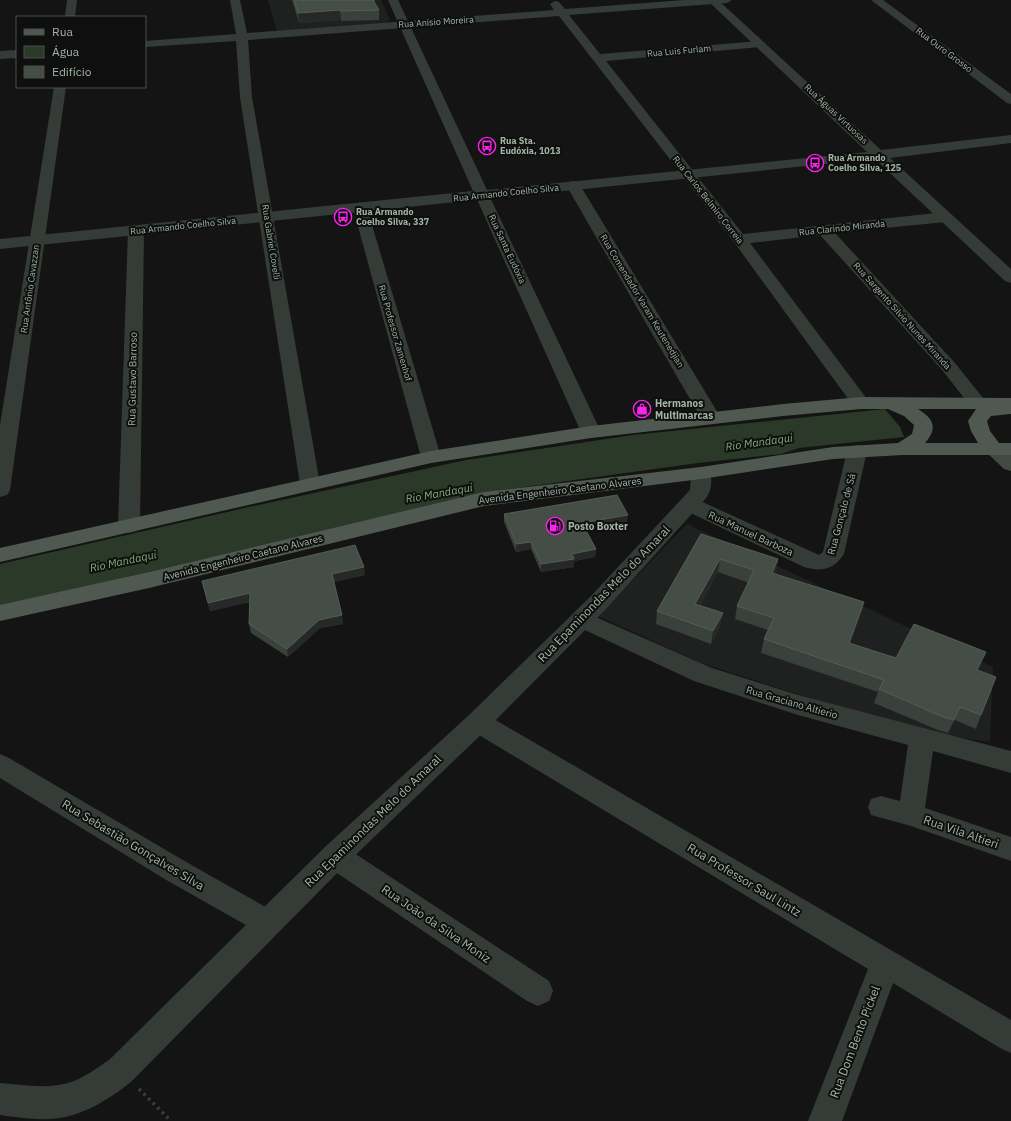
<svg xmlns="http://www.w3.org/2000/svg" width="1011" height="1121" font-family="'IBM Plex Sans',sans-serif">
  <rect width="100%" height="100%" fill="#131413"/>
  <path fill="#1f2120" d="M268,0H381L390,20L387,22L277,32Z
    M687,524L993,667L990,742L950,736L822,702L701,663L598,616Z"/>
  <path fill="#2b3928" d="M885,409L900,427L904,437L799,448L781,454L698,463L489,492L0,607V564L249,507L466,460L633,435Z"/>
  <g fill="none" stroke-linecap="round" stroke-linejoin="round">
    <path stroke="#39413a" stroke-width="3.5" stroke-dasharray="2.5 4" stroke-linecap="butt" d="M139,1089L171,1121"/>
    <path fill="#353c37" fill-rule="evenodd" d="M67,0H77L75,17H65Z
      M230,0H240L247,33L554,10L550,4L555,1L559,2L565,9L684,0H732L727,3L569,15L600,54L760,41L764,42L766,44L764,46L760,47L606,61L743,234L945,212L950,214L953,217L950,220L945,222L835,233L955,363L987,403L985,407L978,409L971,407L943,371L820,235L750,243L870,403L868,407L861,409L854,407L734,242L559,16L248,40L252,97L320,484L317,489L310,490L303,489L300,484L240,97L236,41L145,47V41L236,34Z
      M17,50V58L0,59V51Z
      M54,87H66L10,490L7,495L0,497V425Z
      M573,181L578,182L580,185L721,418L718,422L711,424L704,422L701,418L566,185L568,182Z
      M482,191L487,192L489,195L601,432L598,436L591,438L584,436L581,432L475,195L477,192Z
      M360,204L365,205L367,208L441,457L438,461L431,463L424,461L421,457L353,208L355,205Z
      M136,226L141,228L144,231L140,526L137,531L129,533L121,531L118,526L128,231L131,228Z
      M857,445L864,447L867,451L844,554C834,570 821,572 804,567L682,509L679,504L682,499L689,497L696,499L819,555L823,552L847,451L850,447Z
      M582,611L712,668L798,695L1011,751V773L933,751L925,808L1011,837V861L911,826L871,815L868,807L871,799L881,796L900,801L908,745L798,715L694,681L574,625L570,619L574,613Z
      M478,712L487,715L1011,1020V1053L1000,1048L893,983L842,1121H808L868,969L469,729L465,722L469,715Z
      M0,754L9,758L188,863L278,914L283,923L278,932L268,936L258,932L168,881L0,778Z
      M335,844L345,847L549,981L553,991L549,1001L538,1006L527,1001L325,865L321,856L325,847Z"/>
    <path fill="#353c37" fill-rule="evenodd" d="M388,0H398L487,190L867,152L707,0H718L881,150L1011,135V143L890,158L1011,269V283L1005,281L875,159L0,249V239L473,191Z
      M871,0H883L1011,94V104L1007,103Z
      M701,467L708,469C713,476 712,489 707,497L606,609L487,729L345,865L131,1082C108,1100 80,1118 50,1119C33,1120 17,1117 0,1115V1083C25,1085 50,1090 74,1081C87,1076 98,1067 109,1060L325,847L469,715L590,597L690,490L691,473L694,469Z"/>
    <path fill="#414a43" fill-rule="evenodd" d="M994,444L1001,446L1011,454V471L1004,469L984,450L987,446Z"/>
    <path fill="#4f5951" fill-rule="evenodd" d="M861,397L1011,398V414L991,416L987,421L990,431L999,443H1011V455H902L833,459L701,479L484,506L149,588L0,621V605L149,572L484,492L701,467L833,447L898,443L912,434L914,425L904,416L888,409H861L783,416L591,438L431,463L0,562V548L431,451L591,426L783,404ZM918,409H976L968,421L971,431L978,443H925C938,428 934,419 918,409Z"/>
  </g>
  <path fill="#3a403c" d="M292,0H375V3L379,10V20L342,21L341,20L299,23Z
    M504,514L627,522L586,530L596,549L595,557L574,561V567L541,572L531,549L516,552L504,522Z
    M701,534L778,559L775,574L864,602L860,616L850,643L896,658L978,670L981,715L976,729L955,720L948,733L938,730L874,703L878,692L761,653L764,639L768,630L735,619L737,606L749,583L718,572L700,605L723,613L720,626L711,644L656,624L657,611Z
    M365,575L334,582L343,624L320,628L288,657L251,633L249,624L250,602L210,611L202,581Z"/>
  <path fill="#262927" d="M340,10L341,20L299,23L298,13Z
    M628,515L627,522L582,530V523Z
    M531,542V549L516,552V544Z
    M596,549L595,557L574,561V567L541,572V564L572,554Z
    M720,559L718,572L693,617L695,604Z
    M778,559L776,572L769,586L772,573Z
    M364,567L365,575L333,582L332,574Z
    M250,593L251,602L210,611L208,603Z
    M864,602L860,616L845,656L849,643Z
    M723,613L720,626L711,644L713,631Z
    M342,615L343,624L320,628L288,657L287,649L319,620Z
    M960,707L955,720L948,733Z"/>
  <path fill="#454d47" stroke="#545d56" d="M294,0H373L379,10L341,11L340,10L298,13Z
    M617,495L628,515L582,523L596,549L572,554L574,559L541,564L531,542L516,544L504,514Z
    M701,534L778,559L772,573L864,602L849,643L896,658L914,624L986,652L977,670L996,677L981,715L960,707L954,720L943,717L879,689L884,680L764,639L774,618L737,606L754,570L720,559L695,604L723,613L713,631L657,611Z
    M355,545L364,567L332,574L342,615L319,620L287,649L249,624L250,593L208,603L202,581Z"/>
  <defs>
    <symbol id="bus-ring" viewBox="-11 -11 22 22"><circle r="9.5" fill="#0e0f0e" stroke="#fc23ee" stroke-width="1.5"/><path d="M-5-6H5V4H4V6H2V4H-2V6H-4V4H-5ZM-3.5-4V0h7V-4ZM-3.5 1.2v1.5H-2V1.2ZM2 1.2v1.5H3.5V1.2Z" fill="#fc23ee"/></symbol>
    <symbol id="shop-ring" viewBox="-11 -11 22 22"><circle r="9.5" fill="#0e0f0e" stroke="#fc23ee" stroke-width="1.5"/><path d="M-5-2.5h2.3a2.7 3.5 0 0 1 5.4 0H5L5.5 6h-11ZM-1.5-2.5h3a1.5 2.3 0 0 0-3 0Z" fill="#fc23ee"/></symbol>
    <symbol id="fuel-ring" viewBox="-11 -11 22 22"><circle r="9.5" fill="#0e0f0e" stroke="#fc23ee" stroke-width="1.5"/><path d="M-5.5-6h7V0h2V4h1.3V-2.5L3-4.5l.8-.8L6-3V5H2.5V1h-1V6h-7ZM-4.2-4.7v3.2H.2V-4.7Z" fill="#fc23ee"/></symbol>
  </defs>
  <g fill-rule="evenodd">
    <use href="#bus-ring" x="477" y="136" width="20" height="20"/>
    <use href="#bus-ring" x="805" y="153" width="20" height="20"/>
    <use href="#bus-ring" x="333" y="207" width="20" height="20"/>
    <use href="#shop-ring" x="632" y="399" width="20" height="20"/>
    <use href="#fuel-ring" x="545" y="516" width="20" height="20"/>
  </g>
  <g text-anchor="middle" stroke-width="4" stroke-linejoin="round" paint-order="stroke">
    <g font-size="9" fill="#a3b6a5" stroke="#0e0f0e">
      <text transform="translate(436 22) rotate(-4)" y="3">Rua Anísio Moreira</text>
      <text transform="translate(944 50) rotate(37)" y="3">Rua Ouro Grosso</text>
      <text transform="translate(679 51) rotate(-5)" y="3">Rua Luis Furlam</text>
      <text transform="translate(836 114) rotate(43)" y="3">Rua Águas Virtuosas</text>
      <text transform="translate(506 193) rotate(-6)" y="3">Rua Armando Coelho Silva</text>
      <text transform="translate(708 200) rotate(52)" y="3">Rua Carlos Belmiro Correia</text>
      <text transform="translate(183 226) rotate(-6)" y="3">Rua Armando Coelho Silva</text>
      <text transform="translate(842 228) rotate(-6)" y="3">Rua Clarindo Miranda</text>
      <text transform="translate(271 242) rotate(81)" y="3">Rua Gabriel Covelli</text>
      <text transform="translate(507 249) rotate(65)" y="3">Rua Santa Eudóxia</text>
      <text transform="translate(30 289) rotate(-82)" y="3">Rua Antônio Cavazzan</text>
      <text transform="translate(642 301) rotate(59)" y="3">Rua Comendador Varam Keutenedjian</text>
      <text transform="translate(902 316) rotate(48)" y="3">Rua Sargento Silvio Nunes Miranda</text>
      <text transform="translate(395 333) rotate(74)" y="3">Rua Professor Zamenhof</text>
    </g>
    <g font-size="9" font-weight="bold" fill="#a3b6a5" stroke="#0e0f0e" text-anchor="start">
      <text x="500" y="144">Rua Sta.<tspan x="500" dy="10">Eudóxia, 1013</tspan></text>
      <text x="828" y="161">Rua Armando<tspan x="828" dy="10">Coelho Silva, 125</tspan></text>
      <text x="356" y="215">Rua Armando<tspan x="356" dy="10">Coelho Silva, 337</tspan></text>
    </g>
    <g font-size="10" fill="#a3b6a5" stroke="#0e0f0e">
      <text transform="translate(132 379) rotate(-89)" y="4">Rua Gustavo Barroso</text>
      <text transform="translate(560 490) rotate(-7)" y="4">Avenida Engenheiro Caetano Alvares</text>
      <text transform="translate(841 514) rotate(-75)" y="4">Rua Gonçalo de Sá</text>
      <text transform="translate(751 533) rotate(25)" y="4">Rua Manuel Barboza</text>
      <text transform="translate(243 557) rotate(-14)" y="4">Avenida Engenheiro Caetano Alvares</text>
      <text transform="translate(792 702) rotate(16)" y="4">Rua Graciano Altierio</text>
    </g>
    <g font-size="10" font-weight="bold" fill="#a3b6a5" stroke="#0e0f0e" text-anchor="start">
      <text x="655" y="407">Hermanos<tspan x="655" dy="12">Multimarcas</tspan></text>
      <text x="568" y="530">Posto Boxter</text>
    </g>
    <g font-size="11" font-style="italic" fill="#80b378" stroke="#0e0f0e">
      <text transform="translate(759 442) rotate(-8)" y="4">Rio Mandaqui</text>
      <text transform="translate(439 493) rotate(-10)" y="4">Rio Mandaqui</text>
      <text transform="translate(123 561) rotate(-12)" y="4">Rio Mandaqui</text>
    </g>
    <g font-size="12" fill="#a3b6a5" stroke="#0e0f0e">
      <text transform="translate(604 594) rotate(-46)" y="4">Rua Epaminondas Melo do Amaral</text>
      <text transform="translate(373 821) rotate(-44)" y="4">Rua Epaminondas Melo do Amaral</text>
      <text transform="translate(961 832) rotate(19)" y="4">Rua Vila Altieri</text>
      <text transform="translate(133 845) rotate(31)" y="4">Rua Sebastião Gonçalves Silva</text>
      <text transform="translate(744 880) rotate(31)" y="4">Rua Professor Saul Lintz</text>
      <text transform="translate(436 924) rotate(34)" y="4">Rua João da Silva Moniz</text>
      <text transform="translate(855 1042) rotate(-69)" y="4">Rua Dom Bento Pickel</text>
    </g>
  </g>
  <rect x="16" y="16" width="130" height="72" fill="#0e0f0e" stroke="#4a524a"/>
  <rect x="24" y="29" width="20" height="6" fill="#4f5951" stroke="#4a524a"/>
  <text x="52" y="36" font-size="12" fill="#a3b6a5">Rua</text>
  <rect x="24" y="46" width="20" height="12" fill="#2b3928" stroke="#4a524a"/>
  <text x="52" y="56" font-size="12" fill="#a3b6a5">Água</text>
  <rect x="24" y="66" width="20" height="12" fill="#454d47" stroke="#4a524a"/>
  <text x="52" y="76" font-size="12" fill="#a3b6a5">Edifício</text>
</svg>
